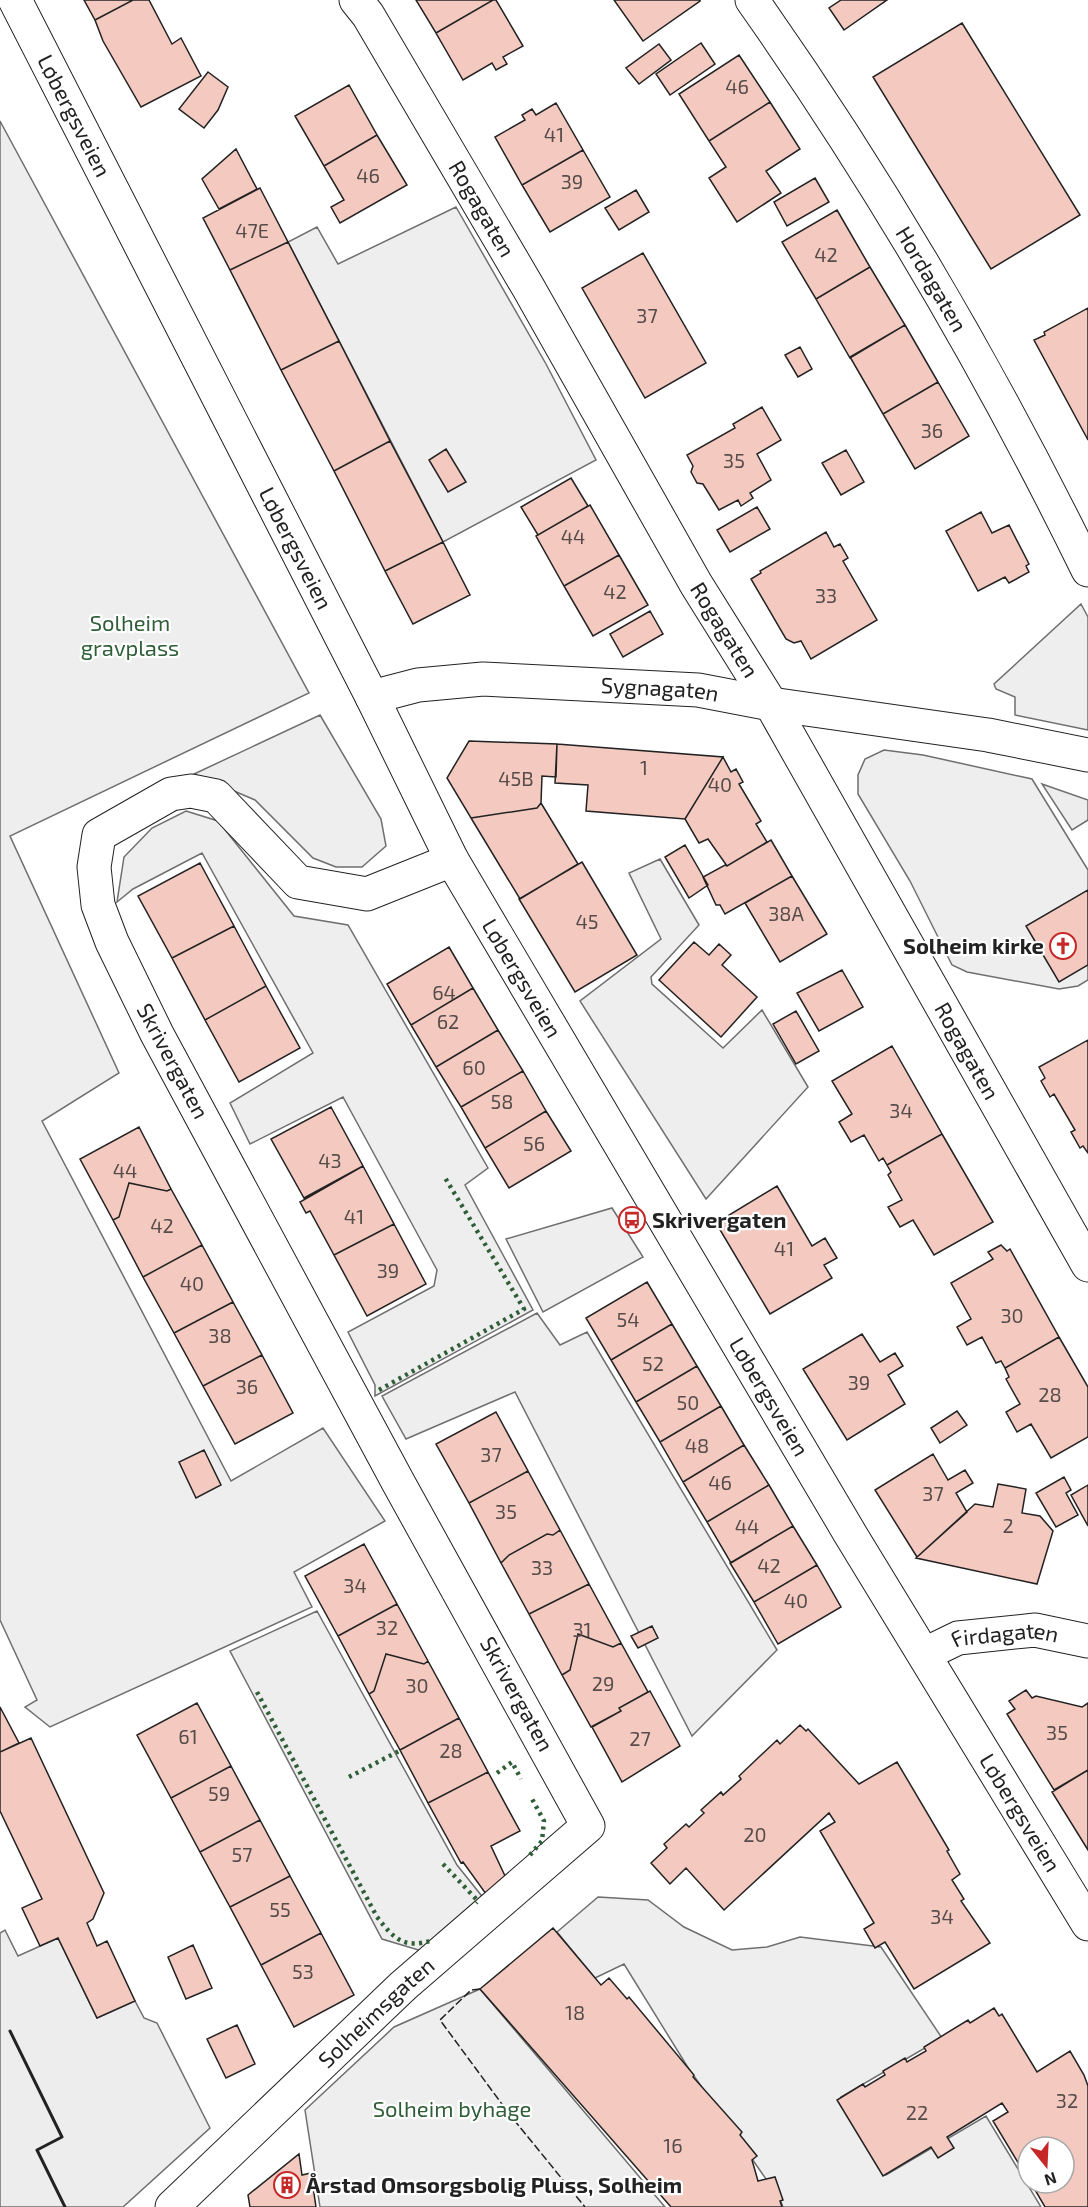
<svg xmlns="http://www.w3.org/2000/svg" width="1088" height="2207" font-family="'Exo 2',sans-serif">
  <rect width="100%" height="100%" fill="#fff"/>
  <path fill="#eee" stroke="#6f6f6f" stroke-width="1.5" d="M0,121L309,693L10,836L119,1073L42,1121L231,1481L323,1428L385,1521L294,1572L312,1607L50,1727L25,1707L37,1700L0,1620Z
    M456,207L546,364L596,460L443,542L288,242L317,227L338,264Z
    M1081,604L1088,617V730L1015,715V697L996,689L994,684Z
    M320,715L381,819L386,846L362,867H336L313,858L255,800L194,774Z
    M884,750L923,755L1032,779L1088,870V890L1027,926L1088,964V980L1078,986L1059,989L967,972L952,965L910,881L858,794V775L865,759Z
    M186,811L218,821L294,916L348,925L488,1168L465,1185L533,1310L375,1396V1385L348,1332L434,1286L437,1270L343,1097L250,1144L230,1103L313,1053L202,853L133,889L117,902L124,857L152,828Z
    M660,859L699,925L651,977L652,984L723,1048L762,1010L808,1087L706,1199L580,1001L661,939L629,873Z
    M612,1208L643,1257L543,1312L506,1239Z
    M537,1313L560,1345L587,1332L777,1650L692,1736L515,1392L406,1439L382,1396Z
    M317,1611L457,1865L485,1900L425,1952L382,1939L230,1651Z
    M598,1897L648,1900L684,1927L732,1950L767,1947L800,1937L881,1947L942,2038L841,2097L886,2175L986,2116L1041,2207H783L780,2199L687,2066L624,1964L595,1978L557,1932Z
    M480,1989L665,2207H320L305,2110L394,2027Z"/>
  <path fill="#ededed" stroke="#6f6f6f" stroke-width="1.5" d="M1042,784L1088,800V820L1072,830Z
    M5,1930L18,1956L58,1938L97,2018L135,2001L144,2018L157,2023L210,2128L123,2207H0V1933Z"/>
  <path fill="#f3c9c0" stroke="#222" stroke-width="1.5" d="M84,0H133L95,20Z
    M133,0H149L172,44L181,38L201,76L141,107L103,41L95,20Z
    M416,0H493L436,33Z
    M493,0H496L523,46L503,57L507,64L496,70L492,63L463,80L436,33Z
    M614,0H700V1L643,41Z
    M841,0H887L844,30L829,8Z
    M962,23L1080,215L991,269L873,77Z
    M701,43L715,64L670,95L656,74Z
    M659,44L671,60L639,84L626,68Z
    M739,55L770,102L709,141L679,94Z
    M208,72L228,87L218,110L204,128L179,109Z
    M349,85L377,135L324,166L295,116Z
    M770,102L800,149L766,171L781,193L737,222L709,178L726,167L709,141Z
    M556,103L583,150L522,185L495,137L525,120L522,115L532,109L536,115Z
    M377,135L407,185L340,223L331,207L344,200L324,166Z
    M236,149L257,189L219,209L202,179Z
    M583,150L610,197L550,232L522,185Z
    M815,178L829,202L787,226L774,202Z
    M260,188L288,242L230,270L203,218Z
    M636,190L649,212L619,230L605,208Z
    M837,210L870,267L816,299L782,242Z
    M288,242L339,341L281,370L230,270Z
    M643,253L706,363L645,398L582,288Z
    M870,267L905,325L850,358L816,299Z
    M1088,308V440L1034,340L1045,335L1044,332Z
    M905,325L938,382L883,414L850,357Z
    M339,341L390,441L334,471L281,370Z
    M800,347L812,369L798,377L785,355Z
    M938,382L969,436L915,469L883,414Z
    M762,407L781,440L757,454L771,480L750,493L753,498L741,506L738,500L719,510L703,484L697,483L691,472L693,466L687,455L735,428L733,424Z
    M390,441L443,542L385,571L334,471Z
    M446,449L466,482L448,492L429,460Z
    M846,450L864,482L841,495L822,463Z
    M571,478L588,506L538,535L521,507Z
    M590,505L619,555L564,586L536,536Z
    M757,507L770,529L730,552L717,530Z
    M981,512L992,533L1009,525L1029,564L1026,566L1029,572L1009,583L1005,577L978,591L946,531Z
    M826,532L834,547L840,544L848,558L843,561L877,620L811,659L801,641L794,643L786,639L751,579L761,573L760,571Z
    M443,542L470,595L413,624L385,571Z
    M619,555L648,605L593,636L564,586Z
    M650,611L663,634L623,657L610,634Z
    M469,741L557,744L556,777L542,776L541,803L537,808L471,818L447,778Z
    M557,744L723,757L685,819L586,811L588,785L555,783Z
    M723,757L731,772L736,769L743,782L739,784L761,821L756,824L767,842L727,866L708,839L699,843L685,819Z
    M541,803L578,864L520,899L471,818L537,808Z
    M771,840L792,876L725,914L720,905H716L703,877L725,865L727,866Z
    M685,845L708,885L689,898L665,857Z
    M582,862L637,955L575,992L519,899Z
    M200,863L234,926L172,958L138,896Z
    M792,876L827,934L780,962L745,903Z
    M1088,890V965L1059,982L1026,926Z
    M234,926L266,986L205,1020L172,958Z
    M694,942L709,955L719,944L731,955L722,965L757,997L721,1037L659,980Z
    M449,947L473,988L411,1025L387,984Z
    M842,970L863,1007L819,1031L797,993Z
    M266,986L300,1048L239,1082L205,1020Z
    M473,988L498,1030L436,1067L411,1025Z
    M796,1011L819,1051L796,1064L773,1024Z
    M498,1030L523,1071L461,1107L436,1067Z
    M1088,1040V1153L1083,1146L1080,1148L1071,1132L1075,1130L1054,1094L1050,1097L1041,1081L1045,1078L1039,1067Z
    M892,1046L942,1134L887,1165L883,1158L879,1161L864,1135L851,1142L839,1122L852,1114L832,1081Z
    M523,1071L546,1111L485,1148L461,1107Z
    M331,1107L363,1166L304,1198L271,1139Z
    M546,1111L571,1151L509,1188L485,1148Z
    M139,1127L171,1189L167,1191L129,1183L119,1217L113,1220L80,1159Z
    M942,1134L993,1222L934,1255L913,1220L900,1227L888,1207L902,1200L888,1175L891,1172L887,1165Z
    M363,1166L394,1224L334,1255L310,1211L306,1213L300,1202Z
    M129,1183L167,1191L171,1189L202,1245L143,1277L113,1220L119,1217Z
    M777,1186L812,1246L825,1238L837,1258L824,1265L832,1278L770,1314L716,1223Z
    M394,1224L426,1284L367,1316L334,1255Z
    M202,1245L233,1302L174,1333L143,1277Z
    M1001,1245L1007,1251L1010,1249L1059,1337L1005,1368L1001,1361L996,1363L982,1337L967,1345L957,1327L971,1319L951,1283L993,1259L988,1252Z
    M647,1282L672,1324L611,1360L586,1318Z
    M233,1302L262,1355L203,1386L174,1333Z
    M672,1324L697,1366L636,1402L611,1360Z
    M862,1334L880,1362L895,1353L903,1366L888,1375L905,1404L847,1440L803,1369Z
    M1059,1337L1088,1387V1437L1051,1458L1031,1424L1017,1432L1006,1412L1020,1404L1006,1379L1009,1377L1005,1368Z
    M262,1355L293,1413L235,1444L203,1386Z
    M697,1366L721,1406L660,1442L636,1402Z
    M721,1406L744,1445L683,1482L660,1442Z
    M957,1411L967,1425L940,1443L931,1428Z
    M496,1412L528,1471L469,1503L436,1444Z
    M744,1445L769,1485L707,1522L683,1482Z
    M204,1450L221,1485L196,1498L179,1462Z
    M933,1454L948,1480L965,1470L973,1483L956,1493L967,1512L917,1557L875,1490Z
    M528,1471L560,1530L553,1535L547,1534L509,1555L501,1563L469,1503Z
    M1064,1477L1071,1490L1066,1493L1078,1515L1056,1527L1036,1493Z
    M998,1484L1026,1489L1022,1513L1040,1516L1053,1531L1037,1584L916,1558L975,1504L993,1507Z
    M769,1485L793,1526L731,1563L707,1522Z
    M1088,1485V1526L1071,1495Z
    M793,1526L817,1565L754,1602L730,1563Z
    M560,1530L589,1584L529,1614L501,1563L509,1555L547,1534L553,1535Z
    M364,1544L397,1604L338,1636L305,1576Z
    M817,1565L841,1607L778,1644L754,1602Z
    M589,1584L621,1643L613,1647L578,1634L570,1670L562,1675L529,1614Z
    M397,1604L428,1661L424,1664L386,1654L374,1691L369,1694L338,1636Z
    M652,1626L658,1638L638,1648L631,1636Z
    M578,1634L613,1647L621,1643L648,1692L619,1708L621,1711L591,1727L562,1675L570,1670Z
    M386,1654L424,1664L428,1661L459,1718L400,1750L369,1694L374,1691Z
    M1026,1690L1032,1698L1036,1696L1082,1707L1088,1703V1770L1054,1790L1007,1714L1015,1709L1009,1701Z
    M650,1691L680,1746L622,1782L592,1727L621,1711L619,1708Z
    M197,1703L231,1766L171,1798L137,1735Z
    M0,1707L19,1743L0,1752Z
    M459,1718L488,1772L428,1803L400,1750Z
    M800,1725L806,1731L808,1729L859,1784L897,1762L949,1850L947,1851L960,1874L952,1880L964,1899L961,1901L990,1943L914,1989L885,1942L875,1948L864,1929L874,1923L820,1831L835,1822L829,1813L724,1910L686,1868L670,1884L651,1863L667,1848L664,1844L686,1824L689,1827L704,1813L701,1810L721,1792L723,1795L741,1779L739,1776L777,1740L780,1744Z
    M31,1738L104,1893L93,1919L87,1923L97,1946L107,1941L135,2001L97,2018L58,1938L40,1946L22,1908L42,1899L0,1811V1752Z
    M231,1766L260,1820L200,1852L171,1798Z
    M1088,1770V1850L1052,1792Z
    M488,1772L520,1831L491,1846L506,1878L486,1894L463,1862L461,1863L428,1803Z
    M260,1820L290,1876L230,1907L200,1852Z
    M290,1876L321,1933L261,1965L230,1907Z
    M553,1928L601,1985L609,1978L627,1999L629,1997L694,2075L693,2077L742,2132L740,2135L757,2156L752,2160L758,2181L775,2177L783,2200L780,2201L782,2207H671L480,1989Z
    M321,1933L354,1995L294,2027L261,1965Z
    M193,1945L212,1988L186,1999L168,1957Z
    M994,2008L999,2016L1002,2014L1037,2072L1070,2051L1084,2075L1088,2086V2207H1045L1031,2183H1064V2147H1028V2179L993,2121L1008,2112L1002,2103L947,2137L954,2148L938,2158L931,2147L883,2176L837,2100L863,2084L865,2087L885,2075L883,2071L905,2058L907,2062L926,2051L924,2047L968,2020L970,2023Z
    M237,2025L255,2064L226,2078L207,2039Z
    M299,2154L302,2175L311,2173L316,2207H250L248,2195Z"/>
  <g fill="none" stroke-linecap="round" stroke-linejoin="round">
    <defs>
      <g id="street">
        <path id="s1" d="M356,0L368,15L528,287L696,584L771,704L1088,1265"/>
        <path id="s2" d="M752,0C879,180 991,372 1088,570"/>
        <path id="s3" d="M372,697L418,685L483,679L698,690L771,704L988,735L1088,755"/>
        <path id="s4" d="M172,2207L403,1986L588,1826L398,1482L157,1034L112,942L98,905L94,867L99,835L171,794L191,791L216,796L298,882L367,894L452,860"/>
      </g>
      <g id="secondary">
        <path id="s5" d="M15,0L372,697L452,860L849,1532L1088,1924"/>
        <path id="s6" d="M925,1654L958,1638L1035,1630L1088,1641"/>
      </g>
    </defs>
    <use href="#street" stroke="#222" stroke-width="35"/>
    <use href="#secondary" stroke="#222" stroke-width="35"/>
    <use href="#street" stroke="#fff" stroke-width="33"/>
    <use href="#secondary" stroke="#fff" stroke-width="33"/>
    <path stroke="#2f5e38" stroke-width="4.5" stroke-dasharray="3 4.5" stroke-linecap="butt" d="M379,1390L524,1309L444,1176
      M257,1692L377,1917C395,1940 404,1949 433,1940
      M497,1773L512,1762L521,1779
      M349,1777L401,1750
      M530,1855L542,1841L544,1821L531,1797
      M443,1864L478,1901L476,1903"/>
    <path stroke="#222" stroke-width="1.5" stroke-dasharray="8 3" stroke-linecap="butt" d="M480,1989L471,1990L440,2020L510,2115L585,2207"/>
    <path stroke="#222" stroke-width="3" d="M10,2031L62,2137L37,2150L65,2207"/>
  </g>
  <defs>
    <symbol id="church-ring" viewBox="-11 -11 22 22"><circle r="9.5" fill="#fff" stroke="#c62828" stroke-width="1.5"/><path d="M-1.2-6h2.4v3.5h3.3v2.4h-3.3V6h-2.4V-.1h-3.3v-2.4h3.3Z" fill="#c62828"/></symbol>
    <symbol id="bus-ring" viewBox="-11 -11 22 22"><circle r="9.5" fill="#fff" stroke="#c62828" stroke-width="1.5"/><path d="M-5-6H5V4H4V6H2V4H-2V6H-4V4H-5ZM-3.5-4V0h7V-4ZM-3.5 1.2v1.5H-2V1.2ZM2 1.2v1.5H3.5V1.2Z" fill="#c62828"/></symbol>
    <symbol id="building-ring" viewBox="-11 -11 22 22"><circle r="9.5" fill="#fff" stroke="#c62828" stroke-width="1.5"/><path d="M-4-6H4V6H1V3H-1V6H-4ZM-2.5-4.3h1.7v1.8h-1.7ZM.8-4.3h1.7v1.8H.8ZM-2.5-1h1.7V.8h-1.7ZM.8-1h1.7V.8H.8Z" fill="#c62828"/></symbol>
  </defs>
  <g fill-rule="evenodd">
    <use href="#church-ring" x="1048" y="931" width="30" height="30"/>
    <use href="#bus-ring" x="617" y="1205" width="30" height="30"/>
    <use href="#building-ring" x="272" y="2170" width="30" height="30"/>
  </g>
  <g text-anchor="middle" stroke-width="4.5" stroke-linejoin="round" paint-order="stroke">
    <g font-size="20" fill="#564c4a">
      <text x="737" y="94">46</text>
      <text x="554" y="142">41</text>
      <text x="368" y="183">46</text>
      <text x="572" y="189">39</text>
      <text x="252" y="238">47E</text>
      <text x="826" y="262">42</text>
      <text x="647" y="323">37</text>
      <text x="932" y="438">36</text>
      <text x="734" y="468">35</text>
      <text x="573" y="544">44</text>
      <text x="615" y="599">42</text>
      <text x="826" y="603">33</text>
      <text x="644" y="775">1</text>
      <text x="516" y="786">45B</text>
      <text x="720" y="792">40</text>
      <text x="786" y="921">38A</text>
      <text x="587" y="929">45</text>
      <text x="444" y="1000">64</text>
      <text x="448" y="1029">62</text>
      <text x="474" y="1075">60</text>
      <text x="502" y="1109">58</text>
      <text x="901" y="1118">34</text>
      <text x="534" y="1151">56</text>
      <text x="330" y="1168">43</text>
      <text x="125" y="1178">44</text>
      <text x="354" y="1224">41</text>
      <text x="162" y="1233">42</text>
      <text x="784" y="1256">41</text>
      <text x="388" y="1278">39</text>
      <text x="192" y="1291">40</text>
      <text x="1012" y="1323">30</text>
      <text x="628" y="1327">54</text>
      <text x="220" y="1343">38</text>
      <text x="653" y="1371">52</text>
      <text x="859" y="1390">39</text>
      <text x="247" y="1394">36</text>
      <text x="1050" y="1402">28</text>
      <text x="688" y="1410">50</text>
      <text x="697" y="1453">48</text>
      <text x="491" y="1462">37</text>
      <text x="720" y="1490">46</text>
      <text x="933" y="1501">37</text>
      <text x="506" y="1519">35</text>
      <text x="1008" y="1533">2</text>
      <text x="747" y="1534">44</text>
      <text x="769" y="1573">42</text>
      <text x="542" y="1575">33</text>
      <text x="355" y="1593">34</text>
      <text x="796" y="1608">40</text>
      <text x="387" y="1635">32</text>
      <text x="582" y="1637">31</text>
      <text x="603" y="1691">29</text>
      <text x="417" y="1693">30</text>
      <text x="1057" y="1740">35</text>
      <text x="188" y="1744">61</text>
      <text x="640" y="1746">27</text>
      <text x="451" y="1758">28</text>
      <text x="219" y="1801">59</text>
      <text x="755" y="1842">20</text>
      <text x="242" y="1862">57</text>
      <text x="280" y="1917">55</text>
      <text x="942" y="1924">34</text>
      <text x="303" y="1979">53</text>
      <text x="575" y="2020">18</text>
      <text x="1067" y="2108">32</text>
      <text x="917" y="2120">22</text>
      <text x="673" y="2153">16</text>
    </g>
    <g font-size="22" fill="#222" stroke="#fff">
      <text dy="8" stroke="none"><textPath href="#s5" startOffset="130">Løbergsveien</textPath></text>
      <text dy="8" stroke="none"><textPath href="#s1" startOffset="244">Rogagaten</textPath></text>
      <text dy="8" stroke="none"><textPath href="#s2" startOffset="332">Hordagaten</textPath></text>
      <text dy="8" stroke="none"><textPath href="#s5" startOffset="616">Løbergsveien</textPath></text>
      <text dy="8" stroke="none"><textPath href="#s1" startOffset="730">Rogagaten</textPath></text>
      <text dy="8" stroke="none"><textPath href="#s3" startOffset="290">Sygnagaten</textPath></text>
      <text dy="8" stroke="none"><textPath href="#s5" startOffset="1102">Løbergsveien</textPath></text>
      <text dy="8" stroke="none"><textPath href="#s1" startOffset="1216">Rogagaten</textPath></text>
      <text transform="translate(173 1061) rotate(62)" y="8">Skrivergaten</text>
      <text dy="8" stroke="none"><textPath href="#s5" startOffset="1588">Løbergsveien</textPath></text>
      <text dy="8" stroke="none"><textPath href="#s6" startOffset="84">Firdagaten</textPath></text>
      <text transform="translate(517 1694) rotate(61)" y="8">Skrivergaten</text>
      <text dy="8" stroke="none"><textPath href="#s5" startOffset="2074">Løbergsveien</textPath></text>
      <text dy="8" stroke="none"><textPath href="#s4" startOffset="282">Solheimsgaten</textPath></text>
    </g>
    <g font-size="22" fill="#2f5e38" stroke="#fff">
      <text x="130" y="631">Solheim<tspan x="130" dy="25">gravplass</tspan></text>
      <text x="452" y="2117">Solheim byhage</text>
    </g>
    <g font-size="22" font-weight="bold" fill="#222" stroke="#fff" text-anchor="start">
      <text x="1044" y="954" text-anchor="end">Solheim kirke</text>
      <text x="652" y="1228">Skrivergaten</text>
      <text x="306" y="2193">Årstad Omsorgsbolig Pluss, Solheim</text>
    </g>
  </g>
  <g transform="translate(1046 2165) rotate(162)"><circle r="28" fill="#ffffff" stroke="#a7a7a7" stroke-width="1.5"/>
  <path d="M0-4.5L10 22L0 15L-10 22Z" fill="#c62828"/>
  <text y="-9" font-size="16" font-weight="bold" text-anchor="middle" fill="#222222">N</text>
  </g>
</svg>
